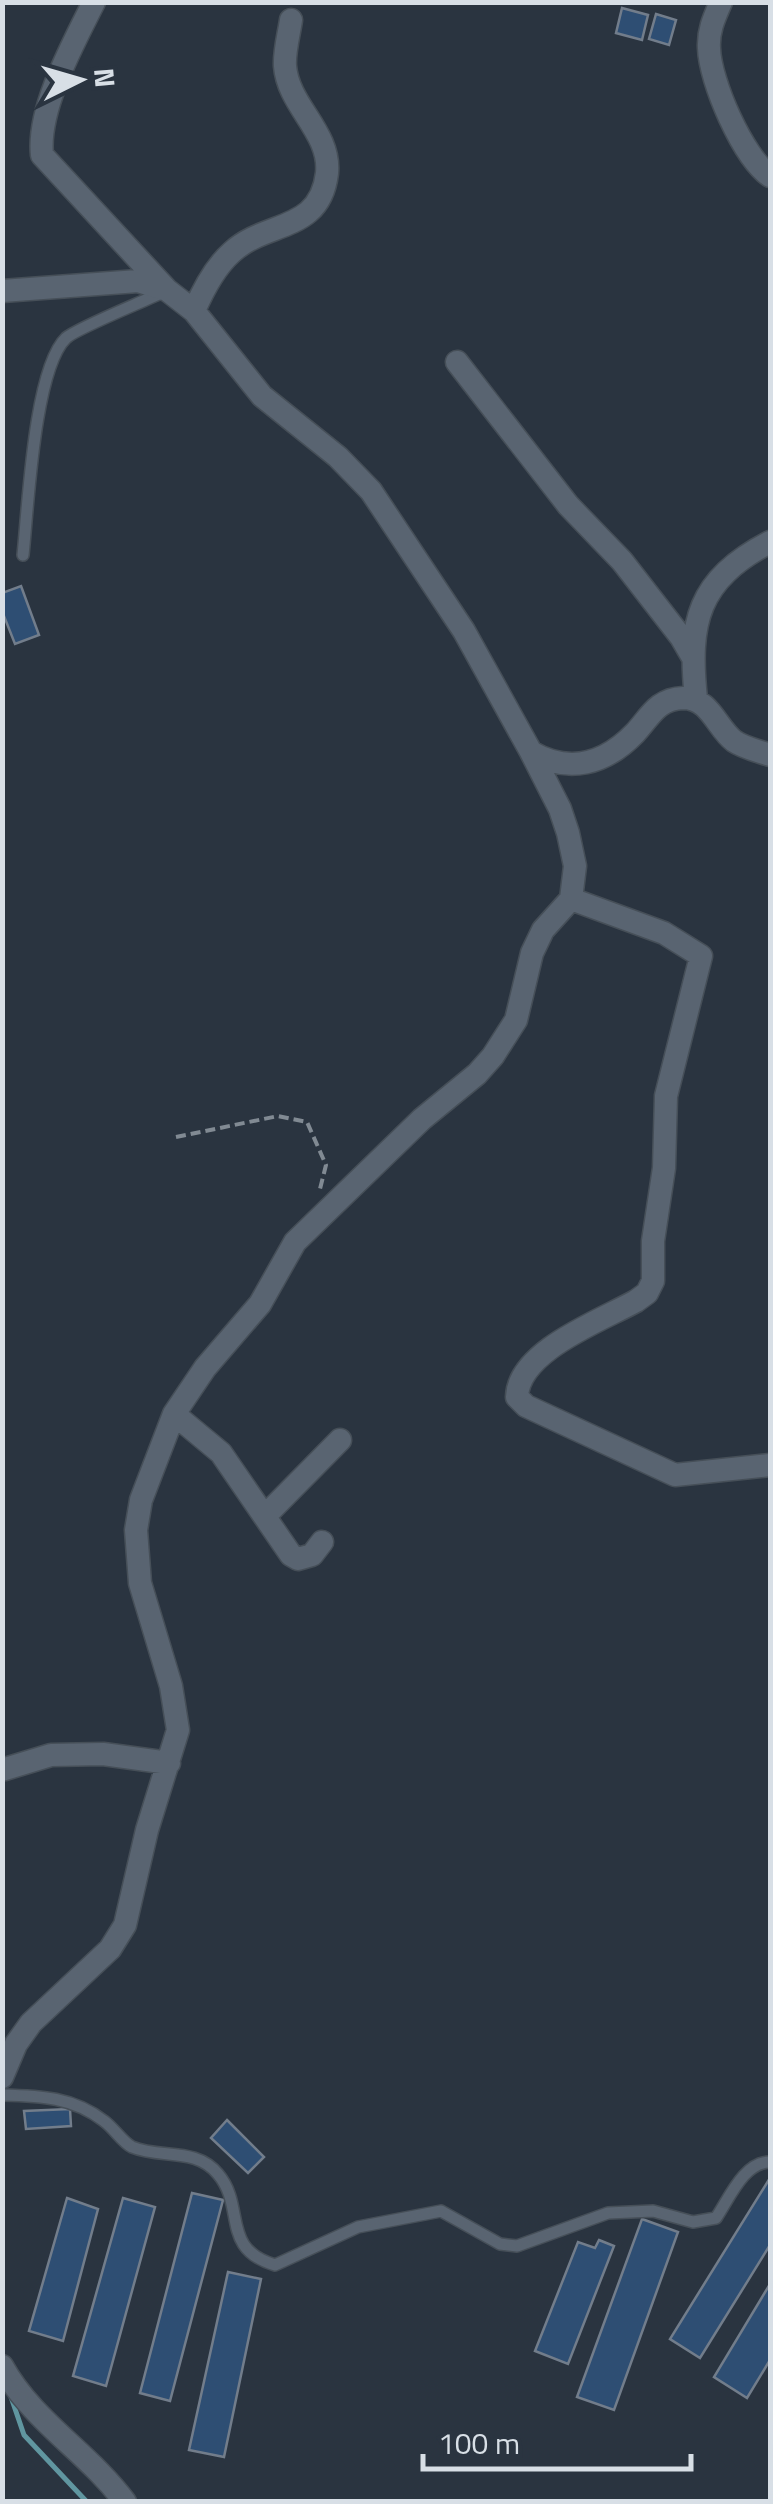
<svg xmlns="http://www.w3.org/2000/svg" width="773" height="2504" font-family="'Titillium Web',sans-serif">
  <rect width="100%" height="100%" fill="#2a3440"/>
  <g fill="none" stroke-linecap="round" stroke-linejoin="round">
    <path stroke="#6096a0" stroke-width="5" d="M11,2397L24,2435L87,2502"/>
  </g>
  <path fill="#2e4e73" stroke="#727d8b" stroke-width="2.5" d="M622,8L648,15L642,40L616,33Z
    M656,14L676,20L669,45L649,39Z
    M21,586L39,635L15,644L2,611V593Z
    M70,2109L71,2126L26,2129L24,2111Z
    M227,2120L264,2157L248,2173L211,2138Z
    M770,2178V2245L700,2358L670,2339Z
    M192,2193L223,2200L170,2401L140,2393Z
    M67,2198L98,2209L63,2341L29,2331Z
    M123,2198L155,2207L106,2386L73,2376Z
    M642,2219L678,2232L614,2410L577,2397Z
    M599,2240L614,2246L568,2364L535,2351L578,2242L595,2248Z
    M228,2272L261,2279L224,2457L189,2450Z
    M770,2284V2360L747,2398L714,2377Z"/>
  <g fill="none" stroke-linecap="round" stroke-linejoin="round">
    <defs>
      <path id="lane" d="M23,555C28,508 34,369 66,338C77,328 145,301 163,292
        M2,2095C41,2096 73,2097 104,2121C114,2128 122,2142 132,2147C161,2159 196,2147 218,2174C246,2207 220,2249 275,2265L358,2227L441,2211L500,2244L517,2246L608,2213L653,2211L693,2222L716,2218C730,2197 744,2162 770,2162"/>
      <path id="street" d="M94,2C73,44 37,109 42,155L166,289
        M721,2C714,18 708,31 709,48C710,82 743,157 770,176
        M2,291L138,281L167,290L194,311L262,396L338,457L371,491L464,631L531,752C569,774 605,764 635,733C650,717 657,699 683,698C710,698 716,727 734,741C744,748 759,751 770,755
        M194,311C203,290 215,267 232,252C267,220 320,233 327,173C331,132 288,106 285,66C284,52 289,34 291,20
        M457,362L568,505L622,561L681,637L692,656
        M696,699C688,622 697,580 770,542
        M571,899L664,933L701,956L666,1096L664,1168L653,1241V1281L647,1293L636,1301C600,1321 518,1351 517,1397L526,1406L675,1475L770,1465
        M174,1414L221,1453L291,1555L298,1559L312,1555L322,1542
        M266,1515L340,1440
        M5,1769L51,1755L103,1754L169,1763
        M2,2077L16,2044L31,2023L110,1949L125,1925L147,1830L178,1730L171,1686L140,1583L136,1530L141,1500L174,1414L205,1368L260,1304L295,1242L422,1119L477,1074L493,1056L516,1020L532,953L543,930L571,899L575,866L568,833L560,809L531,752
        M2,2366C33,2422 88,2452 125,2502"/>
    </defs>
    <use href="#lane" stroke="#464f58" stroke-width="14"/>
    <use href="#street" stroke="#464f58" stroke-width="25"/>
    <path stroke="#818a93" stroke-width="4" stroke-dasharray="10 5" stroke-linecap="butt" d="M176,1137L278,1116L307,1122L326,1165L320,1189"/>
    <use href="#lane" stroke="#596471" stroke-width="11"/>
    <use href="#street" stroke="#596471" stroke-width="22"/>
  </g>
  <rect width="773" height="2504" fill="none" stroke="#d8dfe6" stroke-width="10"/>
  <g transform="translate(80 80) rotate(85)" stroke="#2a3440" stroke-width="8" paint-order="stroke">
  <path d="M0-8L18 38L0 25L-18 38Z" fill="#d8dfe6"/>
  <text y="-15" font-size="28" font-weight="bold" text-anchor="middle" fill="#d8dfe6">N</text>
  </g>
  <path d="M423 2454v15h268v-15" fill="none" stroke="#d8dfe6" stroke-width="5"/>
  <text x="438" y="2454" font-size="30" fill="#d8dfe6" stroke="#2a3440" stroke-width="8" paint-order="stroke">100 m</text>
</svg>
